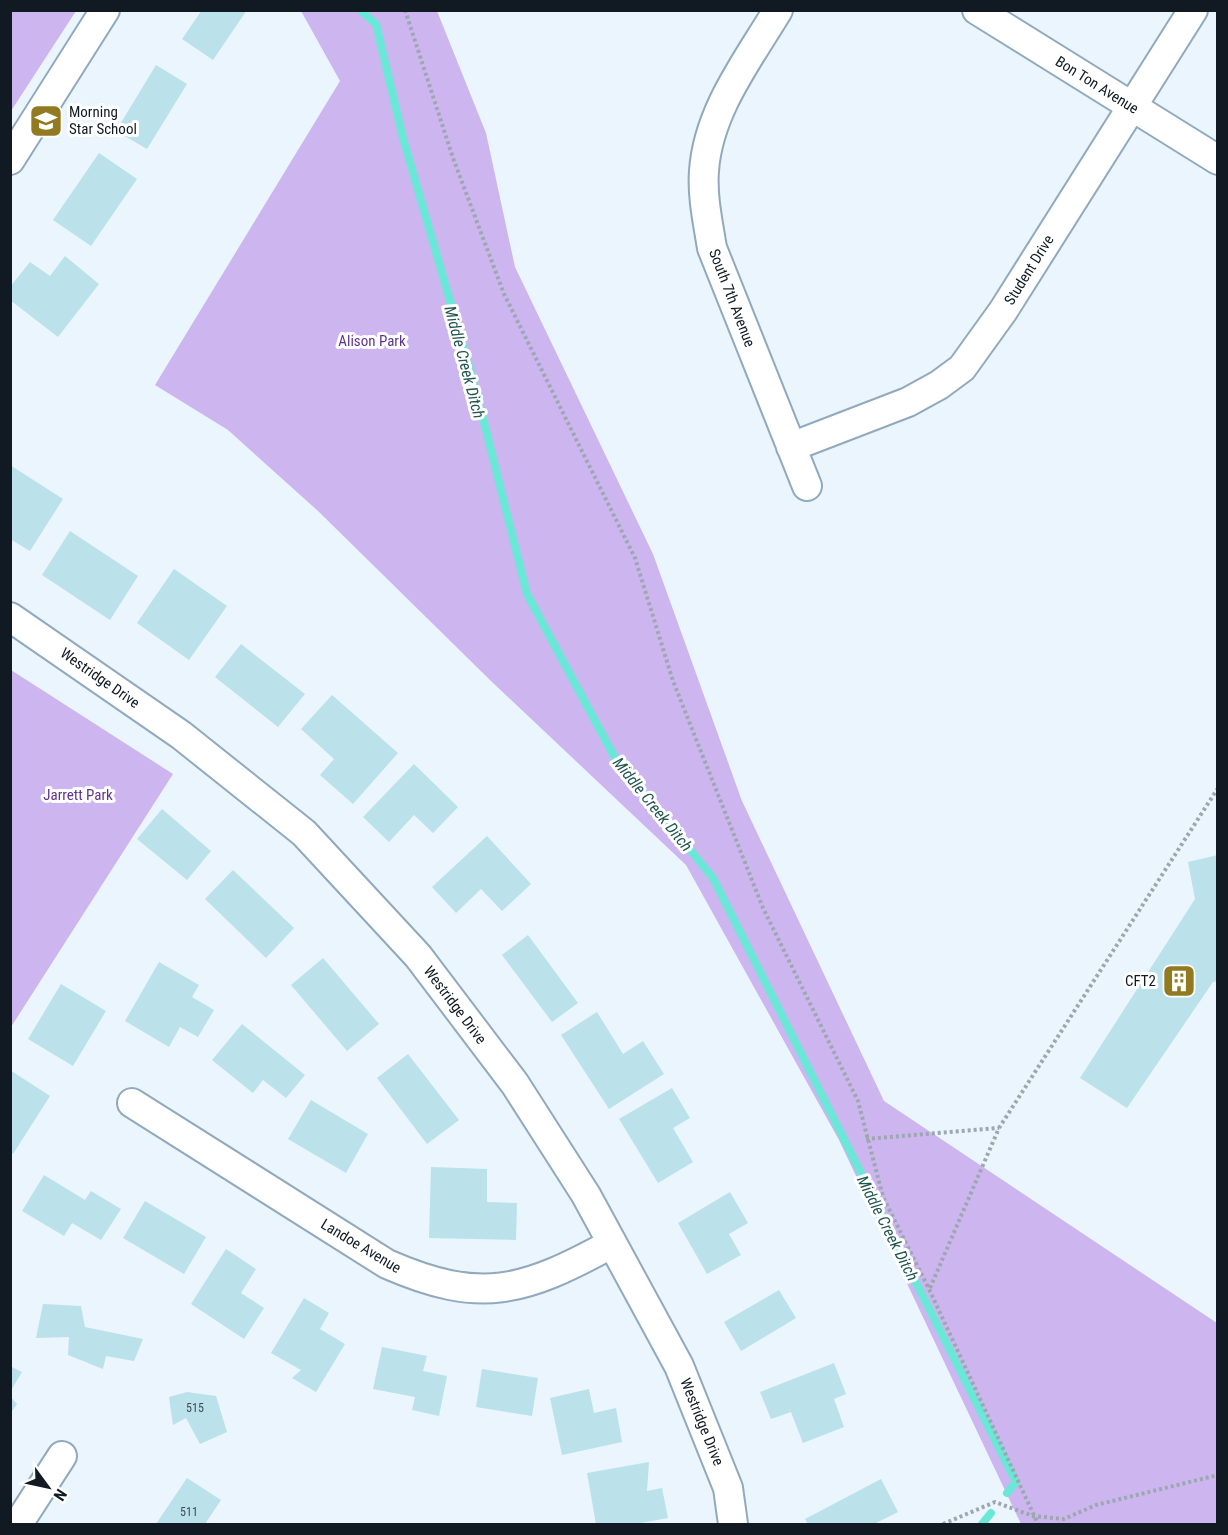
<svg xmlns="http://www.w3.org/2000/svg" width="1228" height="1535" font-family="'Roboto Condensed',sans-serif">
  <rect width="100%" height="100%" fill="#eaf5fe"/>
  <path fill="#cdb6f0" d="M11,10L76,11L11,111L10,11Z
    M301,11H437L486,133L515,267L653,554L742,801L884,1101L1217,1323V1524H1021L839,1140L686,865L491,681L318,511L228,430L155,385L340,81Z
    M11,670L173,774L11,1027Z"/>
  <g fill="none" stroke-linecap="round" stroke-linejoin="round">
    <path stroke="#6ae7d6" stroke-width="8" d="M360,10L376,24L403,138L478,398L527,594L615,758L713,878L1016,1482L1007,1493
      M982,1524L991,1513"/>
  </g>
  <path fill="#bbe1ea" d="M202,10H247L213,60L182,39Z
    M156,65L187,84L147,149L116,131Z
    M99,153L137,179L91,246L53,220Z
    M65,256L99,284L58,337L10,300V287L30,262L50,276Z
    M10,465L63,499L30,551L10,539Z
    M70,531L138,576L110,620L42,575Z
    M174,569L227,606L189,660L137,623Z
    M241,644L305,694L278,727L215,677Z
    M332,695L398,753L353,804L320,775L334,759L301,729Z
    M414,764L458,807L433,833L414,815L389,842L363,817Z
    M162,809L211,851L187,880L137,839Z
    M487,836L531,884L502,911L481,889L456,913L432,887Z
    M1218,855V981L1213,982L1127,1108L1080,1078L1195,899L1188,862Z
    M233,870L294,928L266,958L205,899Z
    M528,935L578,1003L552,1022L502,955Z
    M323,958L379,1024L347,1051L291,985Z
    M159,962L199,985L192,997L214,1010L198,1037L180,1027L169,1047L125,1021Z
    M61,984L106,1011L73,1066L28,1039Z
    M597,1012L623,1054L643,1041L664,1074L609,1109L561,1035Z
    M242,1024L305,1075L286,1098L263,1080L253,1093L212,1060Z
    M408,1054L459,1120L427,1144L377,1078Z
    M10,1070L50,1096L13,1154L10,1152Z
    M672,1088L690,1118L673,1128L693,1162L658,1183L619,1119Z
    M311,1100L368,1134L346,1173L288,1139Z
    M431,1167L487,1169V1202L517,1203L516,1240L429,1238Z
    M44,1175L85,1200L91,1191L121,1209L101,1240L72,1223L64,1236L22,1211Z
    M730,1192L748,1223L729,1234L741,1255L707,1274L678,1223Z
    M145,1201L206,1237L184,1274L123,1238Z
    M226,1249L256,1269L241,1293L264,1308L244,1339L191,1304Z
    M779,1290L796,1318L741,1351L724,1322Z
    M304,1298L329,1313L320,1329L345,1344L316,1392L292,1378L301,1370L271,1353Z
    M43,1304L81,1306L85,1327L143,1339L134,1361L106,1356L103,1369L68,1355L69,1337L36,1338Z
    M382,1347L427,1356L423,1371L447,1376L439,1416L412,1410L415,1397L373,1389Z
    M834,1363L846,1394L834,1399L844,1427L803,1443L791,1412L771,1419L760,1392Z
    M10,1366L22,1372L10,1392Z
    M482,1369L538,1378L532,1416L476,1407Z
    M589,1389L594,1413L616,1408L622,1442L562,1455L550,1398Z
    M187,1392L216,1396L227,1432L200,1444L186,1418L173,1425L169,1397Z
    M10,1396L17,1404L10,1414Z
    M649,1462L647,1491L662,1488L668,1518L635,1524H596L587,1473Z
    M187,1478L221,1500L205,1524H156Z
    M881,1479L898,1512L874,1524H808L805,1519Z"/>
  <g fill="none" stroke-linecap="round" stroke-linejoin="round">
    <defs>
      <path id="minor" d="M778,10C748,60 708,111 704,171C702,196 708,223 712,248L807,486
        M977,10L1218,160
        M10,160L105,10
        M791,447L908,402L939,385L962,368L1003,311L1193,10
        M10,617L181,735L304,833L418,956L515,1084L586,1195L679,1366L728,1488L733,1524
        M132,1103L387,1264C481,1305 523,1292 611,1244
        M18,1524L62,1456"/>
    </defs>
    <use href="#minor" stroke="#90a9be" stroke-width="32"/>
    <path stroke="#9da7b0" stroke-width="4" stroke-dasharray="3 3" stroke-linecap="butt" d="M405,10L453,158L504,294L635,558L673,681L763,908L858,1101L883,1197L929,1289L1038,1524
      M866,1139L999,1128
      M930,1288L999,1128L1218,788
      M943,1524L995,1502L1033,1516L1064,1519L1096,1505L1218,1475"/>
    <use href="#minor" stroke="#fff" stroke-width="28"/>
  </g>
  <defs>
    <symbol id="school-square" viewBox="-11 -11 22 22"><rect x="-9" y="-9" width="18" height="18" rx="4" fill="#927a20" stroke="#fff"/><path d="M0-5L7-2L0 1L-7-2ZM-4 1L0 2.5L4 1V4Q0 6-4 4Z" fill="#fff"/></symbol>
    <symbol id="building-square" viewBox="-11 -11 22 22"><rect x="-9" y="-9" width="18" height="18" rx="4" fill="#927a20" stroke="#fff"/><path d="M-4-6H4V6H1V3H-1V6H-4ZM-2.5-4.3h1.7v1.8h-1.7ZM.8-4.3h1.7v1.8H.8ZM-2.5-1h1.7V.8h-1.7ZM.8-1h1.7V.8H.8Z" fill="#fff"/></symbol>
  </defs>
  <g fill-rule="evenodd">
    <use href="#school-square" x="27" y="102" width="38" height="38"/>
    <use href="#building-square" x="1160" y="962" width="38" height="38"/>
  </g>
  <g text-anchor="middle" stroke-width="6" stroke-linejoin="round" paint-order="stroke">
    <g font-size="12" fill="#3c4c54">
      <text x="195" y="1412">515</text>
      <text x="189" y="1516">511</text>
    </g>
    <g font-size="15" fill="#111a22" stroke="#fff">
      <text transform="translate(1097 85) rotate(32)" y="5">Bon Ton Avenue</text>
      <text transform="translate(1029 270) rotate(-58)" y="5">Student Drive</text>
      <text transform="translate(732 298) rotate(69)" y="5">South 7th Avenue</text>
      <text transform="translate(100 678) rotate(35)" y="5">Westridge Drive</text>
      <text transform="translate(455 1005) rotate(53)" y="5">Westridge Drive</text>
      <text transform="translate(361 1246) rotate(31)" y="5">Landoe Avenue</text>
      <text transform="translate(702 1422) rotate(68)" y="5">Westridge Drive</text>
    </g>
    <g font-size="15" fill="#111a22" stroke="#fff" text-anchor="start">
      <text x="69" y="117">Morning<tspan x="69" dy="17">Star School</tspan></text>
      <text x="1156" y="986" text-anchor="end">CFT2</text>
    </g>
    <g font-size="15" fill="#5f348e" stroke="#fff">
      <text x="372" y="346">Alison Park</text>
      <text x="78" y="800">Jarrett Park</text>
    </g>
    <g font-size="16" font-style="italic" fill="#20564e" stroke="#fff">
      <text transform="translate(465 362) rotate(75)" y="6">Middle Creek Ditch</text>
      <text transform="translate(653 804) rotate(51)" y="6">Middle Creek Ditch</text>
      <text transform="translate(888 1228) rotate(63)" y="6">Middle Creek Ditch</text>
    </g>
  </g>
  <rect width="1228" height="1535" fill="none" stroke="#111a22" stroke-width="24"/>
  <g transform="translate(48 1487) rotate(123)" stroke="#ffffff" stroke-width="4.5" paint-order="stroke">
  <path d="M0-4.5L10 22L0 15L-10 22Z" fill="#111a22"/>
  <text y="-9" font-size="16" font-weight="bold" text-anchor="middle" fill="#111a22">N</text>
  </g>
</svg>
